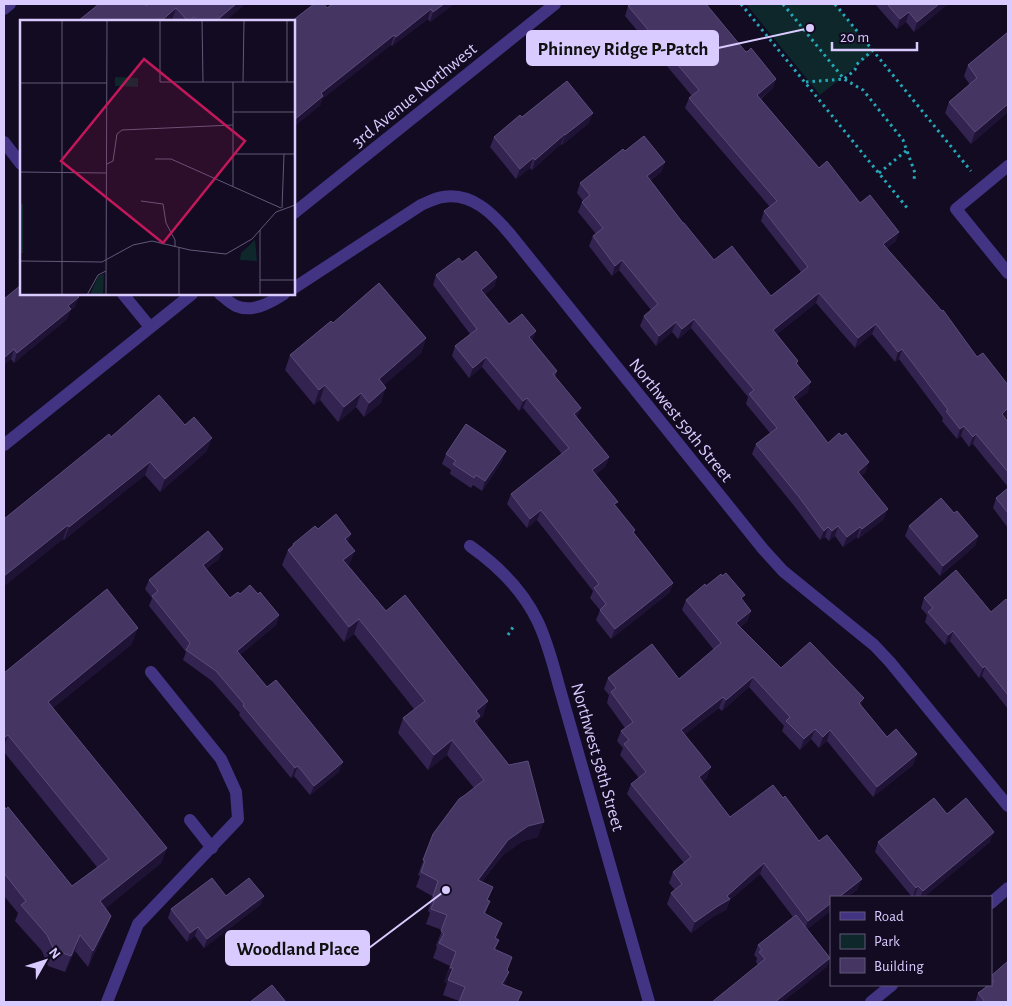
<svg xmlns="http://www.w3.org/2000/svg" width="1012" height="1006" font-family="'Alegreya Sans',sans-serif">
  <rect width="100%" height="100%" fill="#120b21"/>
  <path fill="#0e272b" d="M746,4H835L874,52L820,95Z"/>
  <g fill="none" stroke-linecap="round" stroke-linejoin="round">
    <path stroke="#25a9b9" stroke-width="3" stroke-dasharray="2.5 4" stroke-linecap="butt" d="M741,4L908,209
      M783,4L844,79L863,90L903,140L915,173L914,179
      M835,4L971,171
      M806,82L844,79L855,70L856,65L873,50
      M879,173L907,150
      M508,635L515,624"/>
    <path stroke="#433383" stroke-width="12" d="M190,820L212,848"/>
    <path stroke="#433383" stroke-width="12" d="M4,9L10,4
      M4,142L21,164
      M1008,166L956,209L1008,273
      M294,288L421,205C428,202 435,198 443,197C472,192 493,214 510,234L763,549L783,571L874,645L890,662L1008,806
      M123,294L150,327
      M220,294C225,298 230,303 236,306C252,313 270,303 284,294
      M470,546C497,565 522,589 537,620C547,640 553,664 559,686L649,1002
      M991,903L1008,888
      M107,1002L138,924L238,819L236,792L221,759L151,672
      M871,1002L892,985"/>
    <path stroke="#433383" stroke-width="12" d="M294,213L555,4
      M4,445L192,294"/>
  </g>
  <path fill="#332350" d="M245,4L225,21H174L172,20L170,21H78L146,6Z
    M333,4H454L430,22L428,19L392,46L391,45L322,99L320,106L327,8Z
    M875,4H948L914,32L906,22L897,29Z
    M628,6L745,51L776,79L773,88L761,99L819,168L860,203L896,241L887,248L1008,415L1005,418L1008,422V487L973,444L969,447L961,436L957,439L942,421L943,418L899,359L895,362L872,334L855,348L816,303L777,334L798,361L797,364L808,392L796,401L828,443L866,472L861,476L884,519L858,539L857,537L843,547L835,536L829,541L825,537L820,540L795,507L752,454L756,444L770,433L746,404L748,397L691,328L678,339L672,332L656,346L640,326L644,316L651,310L619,270L612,276L589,246L593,236L596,234L578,212L582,202L583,201L577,193L580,183L625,151L665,162L661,172L650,181L683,223L714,260L771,296L801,272L761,221L764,211L770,207L685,108L689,98L692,96L625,16Z
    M1008,32V112L971,144L945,113L949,102L970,85L964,76L968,65Z
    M522,117L589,123L562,145L561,144L532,170L530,168L516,179L490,147L494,137Z
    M462,262L497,277L494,287L485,294L509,324L536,331L532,341L557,371L555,377L577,418L609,457L605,467L596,474L616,507L635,530L634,533L673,583L669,593L611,639L596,620L600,610L590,598L593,591L537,520L527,528L507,504L511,494L562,454L523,408L519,411L482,367L469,378L452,356L455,346L470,334L433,285L436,275Z
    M21,284V294L75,307L70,311L67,319L14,363L11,359L4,365V299L20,286Z
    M333,323L426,338L421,353L384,385L381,403L364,417L356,407L338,422L320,400L314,405L285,370L290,355Z
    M111,437L207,451L160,492L145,475L64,540L63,539L4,586V519Z
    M446,454L502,461L482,491L473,485L471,488L450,474L451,470L442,464Z
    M1008,488V528L993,508L996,498Z
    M954,513L978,536L975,546L940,576L905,536L909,526Z
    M348,543L349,566L386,611L483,716L479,719L477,725L538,837L523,841L503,855L482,882L488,901H490L485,914L496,939L499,940L495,950L507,971L504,985L522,992L518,1002H459V1001L443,995L447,983L444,982L450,966L433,958L437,947L436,946L442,930L426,924L430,913L428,911L432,896L416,887L420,876L418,875L433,834L465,795L474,788L447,755L428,770L398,733L403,718L414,709L354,634L344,642L282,565L288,550L291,547L293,544Z
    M219,559L206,569L230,598L240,594H258L279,615L276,625L240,655L339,772L310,795L294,776L291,778L239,715L240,713L212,681L183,660L186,652L149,606L152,598L145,589L149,580Z
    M924,598L991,612L1008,602V709L982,676L979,678L950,641L945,645L925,622L927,615L921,608Z
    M686,600L743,601L751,611L747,622L740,627L781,668L861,706L887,737L917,754L913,765L873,797L827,741L819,748L811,739L800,750L782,731L784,726L749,687L722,711L719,708L684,735L707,778L702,782L730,817L783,798L819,841L858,889L807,929L830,958L826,968L758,965L756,962L757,958L754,955L758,945L793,917L760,874L730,900L726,910L714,916L691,933L667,904L671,893L675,890L669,883L673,872L684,863L627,794L631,784L639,778L620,755L623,748L617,741L621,731L625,728L607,703L609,695L604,689L608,678L679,679L714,650L682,610Z
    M132,644L53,708L167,848L161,863L106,908L111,916L105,931L88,967L75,951L65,972L48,966L42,951L15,921L18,913L4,896V806L72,886L97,867L4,752V673Z
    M947,814L990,842L924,897H916L915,896L912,897L875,852L878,842Z
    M226,896H264L260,905L204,948L195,936L187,942L168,918L171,909Z
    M991,976L1008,1002H975L978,993L987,986V985H991Z"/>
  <path fill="#1e1235" d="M236,4H245L225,21H216Z
    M444,4H454L430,22L433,12Z
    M939,4H948L914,32L917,22Z
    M176,8L172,20L170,21H161Z
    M431,9L428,19L392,46L396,37Z
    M909,12L906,22L897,29L900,19Z
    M394,35L391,45L322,99L320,106L294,127V120L321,93Z
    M776,79L773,88L754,104L757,95Z
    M1008,104V112L971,144L975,132Z
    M593,113L589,123L562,145L565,135Z
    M565,134L561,144L532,170L535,160Z
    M533,158L530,168L516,179L520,169Z
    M665,162L661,172L643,186L647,176Z
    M899,232L896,241L880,254L883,244Z
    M622,260L619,270L612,276L615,266Z
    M497,277L494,287L477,300L481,290Z
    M819,293L816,303L770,340L773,330Z
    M79,297L75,307L70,311L67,319L14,363L17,353L68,306Z
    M694,319L691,328L678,339L682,329Z
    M676,322L672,332L656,346L659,336Z
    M876,324L872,334L855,348L858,338Z
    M536,331L532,341L529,337Z
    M426,338L421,353L374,394L379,379Z
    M14,349L11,359L4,365V358Z
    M902,349L899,359L895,362L898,352Z
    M486,357L482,367L469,378L473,368Z
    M811,382L808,392L789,407L793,397Z
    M325,385L320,400L314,405L319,390Z
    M386,388L381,403L364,417L369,403Z
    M361,393L356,407L338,422L344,407Z
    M527,398L523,408L519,411L523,401Z
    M581,408L577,418L574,414Z
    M1008,408V415L998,424L1002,414Z
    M964,426L961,436L957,439L960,429Z
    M976,434L973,444L969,447L973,437Z
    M212,438L207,451L160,492L165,479Z
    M506,451L502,461L482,491L485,481Z
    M609,457L605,467L589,480L592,470Z
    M150,462L145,475L64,540L69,527Z
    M869,462L866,472L854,482L858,472Z
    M888,509L884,519L858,539L862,529Z
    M541,510L537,520L527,528L530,519Z
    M68,525L63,539L4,586V576Z
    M838,526L835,536L829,541L832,531Z
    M828,527L825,537L820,540L824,531Z
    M860,527L857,537L843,547L847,537Z
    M351,534L346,549L345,539Z
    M978,536L975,546L940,576L943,566Z
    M223,549L219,559L199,575L203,565Z
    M355,551L349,566L338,575L343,560Z
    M673,583L669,593L611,639L615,629Z
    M751,611L747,622L732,634L736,623Z
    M279,615L276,625L233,661L237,651Z
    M359,619L354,634L344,642L349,627Z
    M138,628L132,644L42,717L48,702Z
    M953,631L950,641L945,645L948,635Z
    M985,666L982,676L979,678L983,668Z
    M753,677L749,687L722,711L726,700Z
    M723,697L719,708L677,741L681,730Z
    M864,698L860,709L859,703Z
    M488,701L483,716L479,719L475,731L468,736L476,711Z
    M815,729L811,739L800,750L804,739Z
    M830,730L827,741L819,748L823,737Z
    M8,735L4,747V738Z
    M452,740L447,755L428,770L434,755Z
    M917,754L913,765L873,797L877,787Z
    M343,762L339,772L310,795L314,786Z
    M298,766L294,776L291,778L295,768Z
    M711,767L707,778L695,788L699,777Z
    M544,822L538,837L523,841L503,855L472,895L478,880L508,840L528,826Z
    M994,832L990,842L924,897H920L923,891Z
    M167,848L161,863L95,917L100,901Z
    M764,863L760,874L730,900L726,910L714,916L691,933L695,922Z
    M862,879L858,889L848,897H839Z
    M918,886L915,896L913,897L916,888Z
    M264,896L260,905L204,948L207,939Z
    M831,903V911L804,932L808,921Z
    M111,916L105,931L88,967L93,951Z
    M502,923L497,938L489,953L495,938Z
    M198,927L195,936L187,942L190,933Z
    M80,935L75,951L65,972L71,956Z
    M830,958L826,968L783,1002H775Z
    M450,968H453L447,983L444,982Z
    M509,972L504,987L502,984Z"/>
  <path fill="#443563" stroke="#5c4c7b" d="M99,4H145L146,6L149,4H236L216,21H198L194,17L189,21H188L176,8L161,21H78Z
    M314,4H324L327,8L333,4H444L433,12L431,9L396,37L394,35L321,93L323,96L294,120V21H292Z
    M631,4H706L745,51L747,52L751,48L776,79L757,95L819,168L827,161L860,203L870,195L899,232L883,244L942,311L943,310L977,357L983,353L1008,385V408L1002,414L1008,422V472L976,434L973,437L964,426L960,429L946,411L948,410L902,349L898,352L876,324L858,338L819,293L773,330L798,361L796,363L811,382L793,397L828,443L839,433L842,436L846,433L869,462L858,472L888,509L862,529L860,527L847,537L838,526L832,531L828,527L824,531L799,497L756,444L777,428L749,394L754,390L694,319L682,329L676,322L659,336L644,316L658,304L622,260L615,266L593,236L603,228L582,202L590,195L580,183L623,149L625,151L644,136L665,162L647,176L683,223H684L714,260L732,246L771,296L808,267L764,211L777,201L689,98L699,90L628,6Z
    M887,4H939L917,22L909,12L900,19Z
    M1008,32V104L975,132L949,102L977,78L968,65Z
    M567,81L593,113L565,135V134L535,160L533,158L520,169L494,137L520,115L522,117Z
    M476,251L497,277L481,290L509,324L522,314L536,331L529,337L557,371L553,374L581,408L574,414L609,457L592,470L618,502L614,504L635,530L633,532L673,583L615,629L600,610L606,604L594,588L599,584L541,510L530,519L511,494L569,448L527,398L523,401L486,357L473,368L455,346L477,329L436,275L459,258L462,262Z
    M379,283L426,338L379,379L386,388L369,403L361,393L344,407L325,385L319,390L290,355L331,321L333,323Z
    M21,285V294H76L79,297L68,306L71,309L17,353L14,349L4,358V299Z
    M159,395L185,425L194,417L212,438L165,479L150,462L69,527L68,525L4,576V519L109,434L111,437Z
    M466,424L506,451L485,481L476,475L474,478L453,464L456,461L446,454Z
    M1008,488V513L996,498Z
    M941,498L954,513L957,511L978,536L943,566L909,526Z
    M336,514L351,534L345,539L355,551L343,560L386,611L405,595L488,701L476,711L480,716L474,721L509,765L528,761L544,822L528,826L508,840L478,880L493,887L487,900L490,901L484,913L502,923L495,938L499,940L494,949L512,957L507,970L509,972L502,984L522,992L517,1002H459L465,987L448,980L453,968H450L456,952L439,943L444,934L441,931L447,915L431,909L435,898L433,896L438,881L421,872L425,861L423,860L433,834L459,799L465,795L484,780L452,740L434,755L403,718L425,701L359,619L349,627L288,550L294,545L293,544L315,526L318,529Z
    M208,531L223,549L203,565L230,598L238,592L240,594L250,585L258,594L260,592L279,615L237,651L267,687L276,680L343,762L314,786L298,766L295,768L243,706L244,704L216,671L186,650L190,643L152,596L158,591L149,580Z
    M956,570L991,612L1006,599L1008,602V695L985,666L983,668L953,631L948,635L928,612L933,608L924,598Z
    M726,573L745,595L741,598L751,611L736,623L781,668L810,642L864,698L859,703L887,737L896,729L917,754L877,787L830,730L823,737L815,729L804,739L786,721L790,717L753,677L726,700L723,697L681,730L711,767L699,777L730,817L773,785L783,798L785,796L819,841L827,835L862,879L839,897H831V903L808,921L764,863L727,896L730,899L718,906L695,922L671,893L682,884L673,872L691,857L631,784L646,772L624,744L629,740L621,731L633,722L611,692L616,688L608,678L652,644L679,679L721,643L686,600L705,584L706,586L721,574L722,576Z
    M107,589L138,628L48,702L167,848L100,901L111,916L93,951L80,935L71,956L54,950L47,935L21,905L26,901L4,873V806L6,809L8,807L72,886L109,859L8,735L4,738V673Z
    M934,798L947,814L966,798L994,832L923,891L918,886L916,888L878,842Z
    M212,878L226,896L249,878L264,896L207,939L198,927L190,933L171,909Z
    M796,915L830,958L775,1002H712L765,959L759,952L762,950L758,945Z
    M1008,961V1002H985L978,993L989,985H991V983L994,981L991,977V976Z
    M272,985L286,1002H250Z"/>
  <g text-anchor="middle" stroke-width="4" stroke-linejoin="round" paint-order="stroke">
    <g font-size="18" fill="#d9cbff" stroke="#120b21">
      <text transform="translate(414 95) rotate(-39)" y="6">3rd Avenue Northwest</text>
      <text transform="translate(681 420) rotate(51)" y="6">Northwest 59th Street</text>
      <text transform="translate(598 757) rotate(74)" y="6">Northwest 58th Street</text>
    </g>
  </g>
  <g transform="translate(20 20)">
    <rect width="275" height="275" fill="#120b21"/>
    <path d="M95,57L118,58V67L95,66ZM0,184H3V233H0ZM235,220L237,241L220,240L221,233ZM84,254L83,275H70L78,256Z" fill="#0e272b"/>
    <path fill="none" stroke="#62587a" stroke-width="1" d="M42,0V275M140,0V62H275M182,0L183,62M267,0V62M213,62V166M223,62L224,0M0,63H87M213,92H275M213,134H275M135,139H151L261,188M87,144L93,141L97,114L102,110L213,105M0,152L86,153M121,181L143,184L146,203L155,220V227M262,188L264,134M1,241L82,242L113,225L132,221L170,230L206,234L232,219L256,192L275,185M240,260H275M67,275L78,255L86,251M86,275L87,0M159,275V228M240,275V210"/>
    <path fill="#c2185b" fill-opacity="0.15" stroke="#c2185b" stroke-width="2.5" d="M124,39L225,121L143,223L41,141Z"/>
    <rect width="275" height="275" fill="none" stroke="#d9cbff" stroke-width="2.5"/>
  </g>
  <path fill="none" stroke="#d9cbff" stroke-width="2" d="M810 28L718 48M446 890L369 948"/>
  <g fill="#d9cbff" stroke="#120b21" stroke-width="2">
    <circle cx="810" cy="28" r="5"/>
    <circle cx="446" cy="890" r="5"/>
  </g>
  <g fill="#d9cbff" stroke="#d9cbff" stroke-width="2">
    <rect x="527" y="31" width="191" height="34" rx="5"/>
    <rect x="226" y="931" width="143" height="34" rx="5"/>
  </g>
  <g font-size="19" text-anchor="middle" font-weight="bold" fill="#111">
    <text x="623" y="55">Phinney Ridge P-Patch</text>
    <text x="298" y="955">Woodland Place</text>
  </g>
  <rect width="1012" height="1006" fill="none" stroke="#d9cbff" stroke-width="10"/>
  <rect x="830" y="896" width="162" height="90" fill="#120b21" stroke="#62587a"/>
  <rect x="840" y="912" width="25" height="8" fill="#433383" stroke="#62587a"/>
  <text x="874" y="921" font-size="15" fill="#d9cbff">Road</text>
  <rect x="840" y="934" width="25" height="15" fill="#0e272b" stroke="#62587a"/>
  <text x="874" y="946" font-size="15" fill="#d9cbff">Park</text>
  <rect x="840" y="958" width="25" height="15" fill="#443563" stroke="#62587a"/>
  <text x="874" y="971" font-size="15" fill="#d9cbff">Building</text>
  <g transform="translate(45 961) rotate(51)" stroke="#120b21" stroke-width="4" paint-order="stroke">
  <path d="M0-4L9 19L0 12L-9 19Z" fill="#d9cbff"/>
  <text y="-8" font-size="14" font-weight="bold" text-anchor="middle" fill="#d9cbff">N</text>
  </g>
  <path d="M832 42v8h85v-8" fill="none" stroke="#d9cbff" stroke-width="2.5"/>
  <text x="840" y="42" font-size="15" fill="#d9cbff" stroke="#120b21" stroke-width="4" paint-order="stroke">20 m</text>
</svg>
